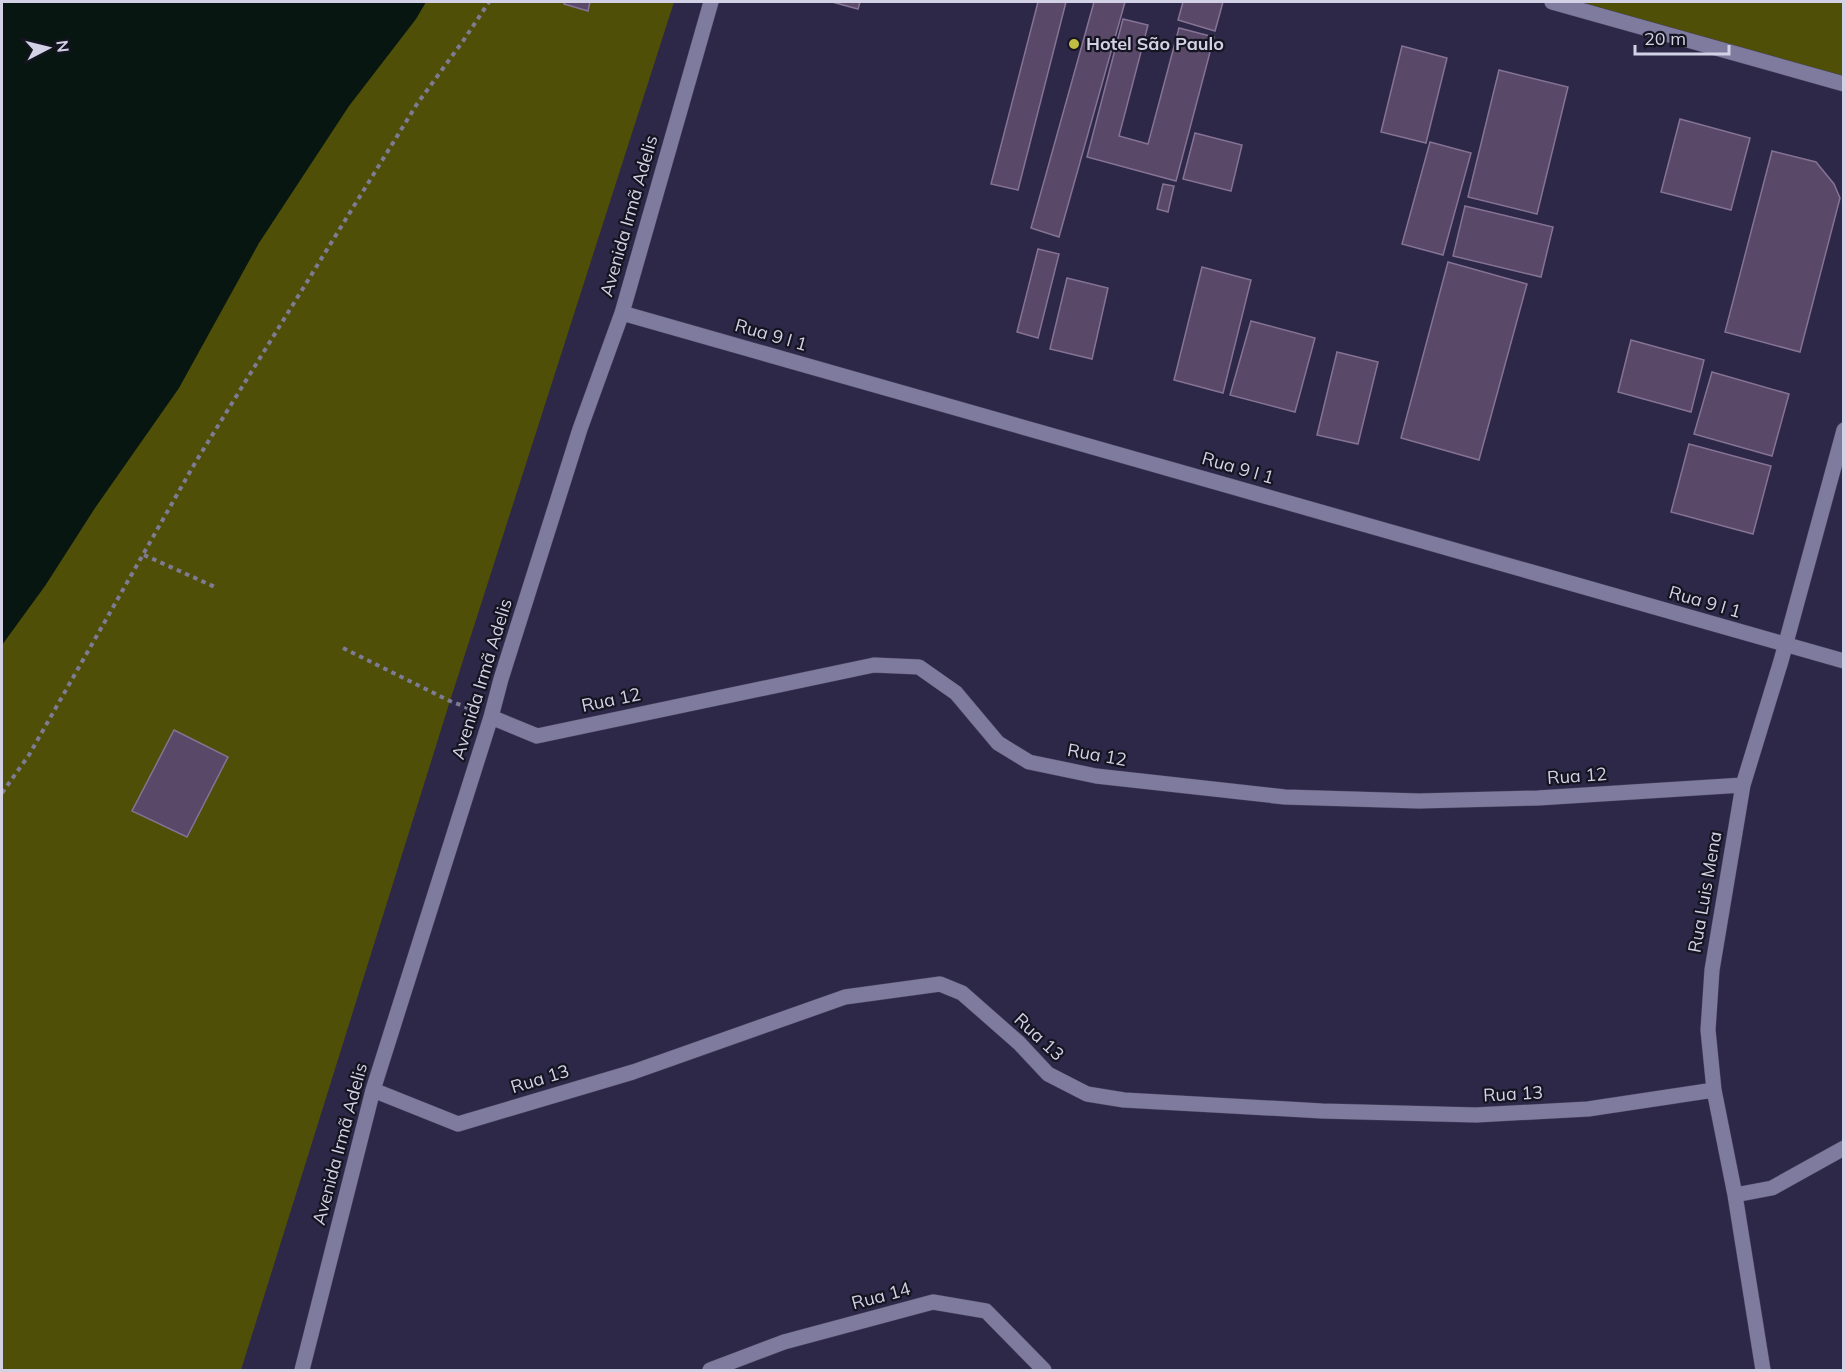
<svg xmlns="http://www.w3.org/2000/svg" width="1845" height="1372" font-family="Mulish,sans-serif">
  <rect width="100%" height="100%" fill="#2d2847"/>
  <path fill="#4f4f08" d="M2,2H674L450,701L241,1370H2Z
    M1558,2H1843V76Z"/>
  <path fill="#071611" d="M2,2H426L416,19L349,106L259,243L179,388L95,508L45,586L2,645Z"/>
  <path fill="#594867" stroke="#857394" stroke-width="1.5" d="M565,2H590L588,11L564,4Z
    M832,2H860L858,9Z
    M1038,2H1066L1018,190L991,184Z
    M1094,2H1125L1059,237L1031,228Z
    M1183,2H1223L1215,31L1178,20Z
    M1123,19L1148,25L1119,136L1148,144L1179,28L1214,37L1176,181L1087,157Z
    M1402,46L1447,58L1426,143L1381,132Z
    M1499,70L1568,87L1537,214L1468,197Z
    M1680,119L1750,138L1731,210L1661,192Z
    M1195,133L1242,145L1231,191L1183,179Z
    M1430,142L1471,153L1443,255L1402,244Z
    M1772,151L1816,162L1834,184L1840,198L1800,352L1725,332Z
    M1163,184L1174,186L1168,212L1157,209Z
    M1465,206L1553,227L1541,277L1453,256Z
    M1038,249L1059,254L1038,338L1017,332Z
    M1448,262L1527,284L1479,460L1401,438Z
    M1202,267L1251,280L1223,393L1174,380Z
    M1067,278L1108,288L1092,359L1050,349Z
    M1251,321L1315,338L1295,412L1230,395Z
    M1631,340L1704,360L1691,412L1618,392Z
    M1337,352L1378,362L1358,444L1317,435Z
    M1712,372L1789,394L1772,456L1694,434Z
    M1689,444L1771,466L1753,534L1671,512Z
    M174,730L228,757L187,837L132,811Z"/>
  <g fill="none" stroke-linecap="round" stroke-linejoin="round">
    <defs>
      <path id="minor" d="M1552,2L1844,84
        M622,313L1844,661
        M491,717L537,736L874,665L919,667L956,693L998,743L1029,762L1096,776L1285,797L1419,801L1538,798L1743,785
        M373,1090L458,1124L633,1072L845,997L940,984L962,993L1019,1043L1048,1074L1087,1094L1124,1100L1322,1111L1476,1115L1588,1109L1714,1090
        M1735,1195L1772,1188L1844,1148
        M302,1370L373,1090L491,717L501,679L580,429L622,313L711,2
        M710,1370L784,1342L933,1302L986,1311L1044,1370
        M1763,1370L1735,1195L1714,1090L1708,1030L1712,970L1743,785L1781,661L1844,430"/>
    </defs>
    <use href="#minor" stroke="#47425c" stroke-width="16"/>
    <path stroke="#7e7b94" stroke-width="4" stroke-dasharray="4.5 4.5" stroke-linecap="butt" d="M144,555L215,587
      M343,648L450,701L471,709
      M2,793L29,755L195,463L417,104L463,41L489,2"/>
    <use href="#minor" stroke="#7e7b9f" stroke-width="15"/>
  </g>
  <circle fill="#bfbe42" stroke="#151421" stroke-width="2" cx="1074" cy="44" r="6"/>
  <g text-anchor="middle" stroke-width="4.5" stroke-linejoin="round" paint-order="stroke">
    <g font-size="18" font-weight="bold" fill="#d3d1e5" stroke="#151421" text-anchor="start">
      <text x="1086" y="50">Hotel São Paulo</text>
    </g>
    <g font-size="18" fill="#d3d1e5" stroke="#151421">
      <text transform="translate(629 216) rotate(-74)" y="6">Avenida Irmã Adelis</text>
      <text transform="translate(771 335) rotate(16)" y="6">Rua 9 I 1</text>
      <text transform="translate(1238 468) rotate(16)" y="6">Rua 9 I 1</text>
      <text transform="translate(1705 602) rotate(16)" y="6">Rua 9 I 1</text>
      <text transform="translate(482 679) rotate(-73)" y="6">Avenida Irmã Adelis</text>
      <text transform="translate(611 700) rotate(-12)" y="6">Rua 12</text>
      <text transform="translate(1097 755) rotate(10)" y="6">Rua 12</text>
      <text transform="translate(1577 776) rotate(-4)" y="6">Rua 12</text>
      <text transform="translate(1705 892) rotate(-80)" y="6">Rua Luis Mena</text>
      <text transform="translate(1039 1037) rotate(43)" y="6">Rua 13</text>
      <text transform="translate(540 1079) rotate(-17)" y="6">Rua 13</text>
      <text transform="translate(1513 1094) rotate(-3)" y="6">Rua 13</text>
      <text transform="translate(340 1144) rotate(-75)" y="6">Avenida Irmã Adelis</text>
      <text transform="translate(881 1296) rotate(-15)" y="6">Rua 14</text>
    </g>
  </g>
  <rect width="1845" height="1372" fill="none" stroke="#d3d1e5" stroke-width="6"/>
  <g transform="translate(48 48) rotate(83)" stroke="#151421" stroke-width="4.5" paint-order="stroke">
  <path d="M0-4.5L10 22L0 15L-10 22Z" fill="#d3d1e5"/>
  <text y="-9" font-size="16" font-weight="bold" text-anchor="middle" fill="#d3d1e5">N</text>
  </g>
  <path d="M1635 45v9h94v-9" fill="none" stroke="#d3d1e5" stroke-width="3"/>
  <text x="1644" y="45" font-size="18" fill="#d3d1e5" stroke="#151421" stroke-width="4.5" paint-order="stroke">20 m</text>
</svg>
